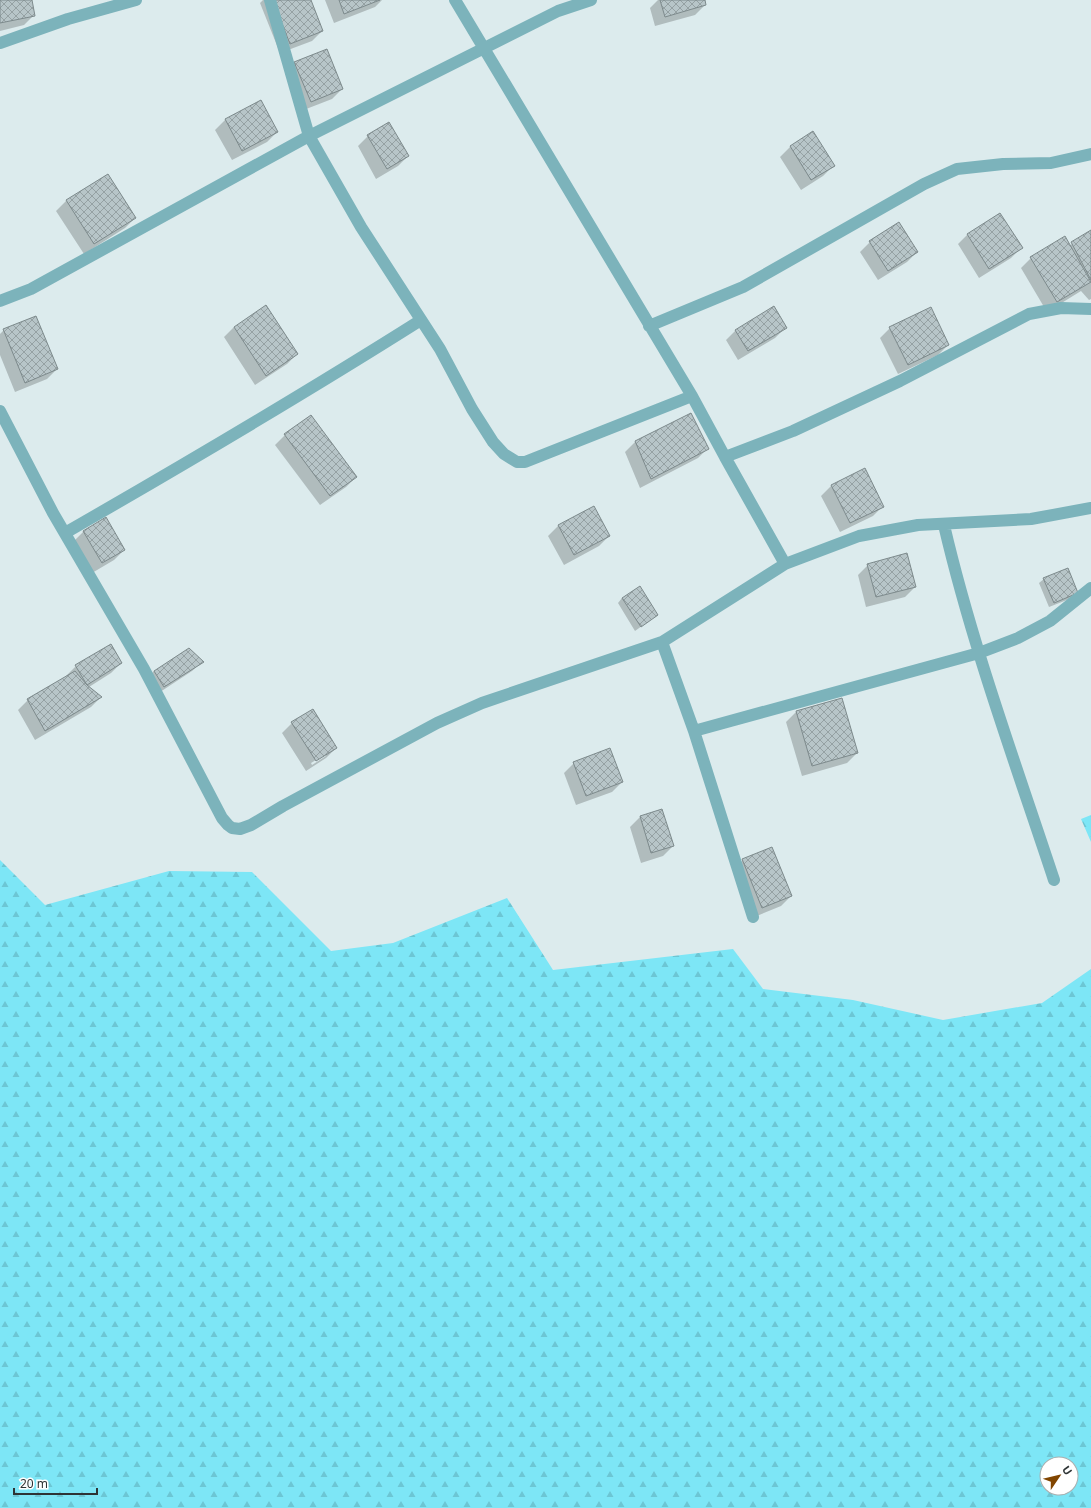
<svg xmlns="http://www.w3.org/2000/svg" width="1091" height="1508" font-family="'Noto Sans',sans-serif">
  <defs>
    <pattern id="forest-firs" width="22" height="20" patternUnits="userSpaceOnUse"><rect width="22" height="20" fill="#7de6f6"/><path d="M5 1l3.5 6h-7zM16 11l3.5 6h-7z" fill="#6cc6d4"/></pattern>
    <pattern id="building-cross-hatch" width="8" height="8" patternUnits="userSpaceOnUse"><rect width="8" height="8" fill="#b7c5c8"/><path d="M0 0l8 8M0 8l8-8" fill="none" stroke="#95a1a3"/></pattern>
  </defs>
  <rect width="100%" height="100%" fill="#dcebed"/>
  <path fill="url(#forest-firs)" fill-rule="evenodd" d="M1091,815V842L1081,819Z
    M0,860L45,905L169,871L252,872L331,951L393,943L507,898L553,970L733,949L763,989L853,1000L943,1020L1042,1003L1091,969V1508H0ZM1047,1464H1071V1488H1047Z"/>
  <path fill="#0003" fill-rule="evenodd" d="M0,0H31L34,15L24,25L0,31Z
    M263,0H310L322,31L312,41L280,53L260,3Z
    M325,0H382L375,7L334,23Z
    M658,0H704L705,5L695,15L655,26L650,8Z
    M295,63L342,89L332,99L301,111L285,73Z
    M260,101L277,132L267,142L232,160L215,130L225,120Z
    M812,133L833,166L823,176L801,190L780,157L790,147Z
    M368,136L408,156L398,166L376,179L358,146Z
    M107,175L135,218L125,228L84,254L56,211L66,201Z
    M1091,232V299L1089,300L1081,291L1047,312L1021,268L1031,258L1069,246Z
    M968,234L1021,248L1011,258L979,278L958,244Z
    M870,242L917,252L907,262L878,280L860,252Z
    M234,327L297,354L287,364L255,385L224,337Z
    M785,328L775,338L738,360L726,340L736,330Z
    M890,328L948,345L938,355L898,374L880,338Z
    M4,330L57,369L47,379L15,392L0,355V334Z
    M691,414L708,448L698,458L640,488L625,452L635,442Z
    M285,435L356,477L346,487L320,505L275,445Z
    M831,486L883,506L873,516L840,532L821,496Z
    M593,507L609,536L599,546L564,565L548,536L558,526Z
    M105,519L124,550L114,560L92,573L73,542L83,532Z
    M868,565L915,587L905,597L866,607L858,575Z
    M1044,579L1076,593L1072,598L1049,607L1039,583Z
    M622,598L657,615L635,631L618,603Z
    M202,662L192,671L154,696L144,681L154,671Z
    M121,663L111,673L89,687L101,697L91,707L35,740L18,710L28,700L67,677L66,676L76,666Z
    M841,699L857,753L847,763L802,776L786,722L796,712Z
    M292,723L336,748L326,758L306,771L282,733ZM326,754V756L312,765L311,763Z
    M574,763L622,782L612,792L576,805L564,773Z
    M662,810L673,846L663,856L641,863L630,827L640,817Z
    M743,860L791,896L781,906L752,918L733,870Z"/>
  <path fill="url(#building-cross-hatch)" stroke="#7d8a8c" d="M0,0H32L35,16L0,23Z
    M273,0H311L323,31L290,44Z
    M339,0H380L344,14Z
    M660,0H705L706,5L665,17Z
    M327,49L343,89L311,102L294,62Z
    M261,100L278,132L242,151L225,119Z
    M389,122L409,156L387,169L367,135Z
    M813,131L835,166L811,180L790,146Z
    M108,174L136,218L94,244L66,200Z
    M1000,213L1023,248L989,269L967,234Z
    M899,222L918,252L888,271L869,241Z
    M1091,230V280L1071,242Z
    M1065,236L1091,282L1057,302L1030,257Z
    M266,305L298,354L266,376L234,327Z
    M774,306L787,328L748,351L735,330Z
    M931,307L949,345L908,365L889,327Z
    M36,316L58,369L25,383L3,329Z
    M691,413L709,449L651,479L635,441Z
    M311,415L357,477L330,496L284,434Z
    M865,468L884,507L850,523L831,485Z
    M594,506L610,536L574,555L558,525Z
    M106,517L125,550L102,563L83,531Z
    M907,553L916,587L876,597L867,564Z
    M1068,568L1078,593L1054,603L1043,578Z
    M640,586L658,615L641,627L622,598Z
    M111,644L122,663L87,685L75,665Z
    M189,648L204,662L164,687L154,671Z
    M75,671L87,685L102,697L45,731L27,699Z
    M842,698L858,753L812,766L796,711Z
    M313,709L337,748L316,761L291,722Z
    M610,748L623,782L586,796L573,762Z
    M662,809L674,846L651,853L640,816Z
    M772,847L792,896L762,908L742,859Z"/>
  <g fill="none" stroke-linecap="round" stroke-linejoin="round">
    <path stroke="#7cb3bb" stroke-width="12" d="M270,0L309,136L361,227L440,349L472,409L493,442L504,454L517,462H525L692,396
      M455,0L692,396L725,457L793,431L900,381L1029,314L1061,308L1091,309
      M0,43L68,19L136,0
      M0,301L31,289L309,136L558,11L591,0
      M649,326L743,287L924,184L957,169L1003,164L1051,163L1091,154
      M0,411L53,513L144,669L222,818L228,825L232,828L240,829L251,825L283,806L437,723L482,703L662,642L785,564
      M725,457L785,564L859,536L918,525L1031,519L1091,508
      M944,525C972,645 1015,762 1054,880
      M65,533C185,464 304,394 421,320
      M662,642L694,731
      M753,917L694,731L979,653L1018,638L1050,621L1091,588"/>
  </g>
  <g transform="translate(1059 1476) rotate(55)"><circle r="19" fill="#ffffff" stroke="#abaeae"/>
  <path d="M0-3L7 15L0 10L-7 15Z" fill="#814500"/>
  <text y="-6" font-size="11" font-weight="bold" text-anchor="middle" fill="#2e3435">U</text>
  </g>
  <path d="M14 1488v6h83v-6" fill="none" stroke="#2e3435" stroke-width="2"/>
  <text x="20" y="1488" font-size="12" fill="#2e3435" stroke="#ffffff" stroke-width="3" paint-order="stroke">20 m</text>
</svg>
